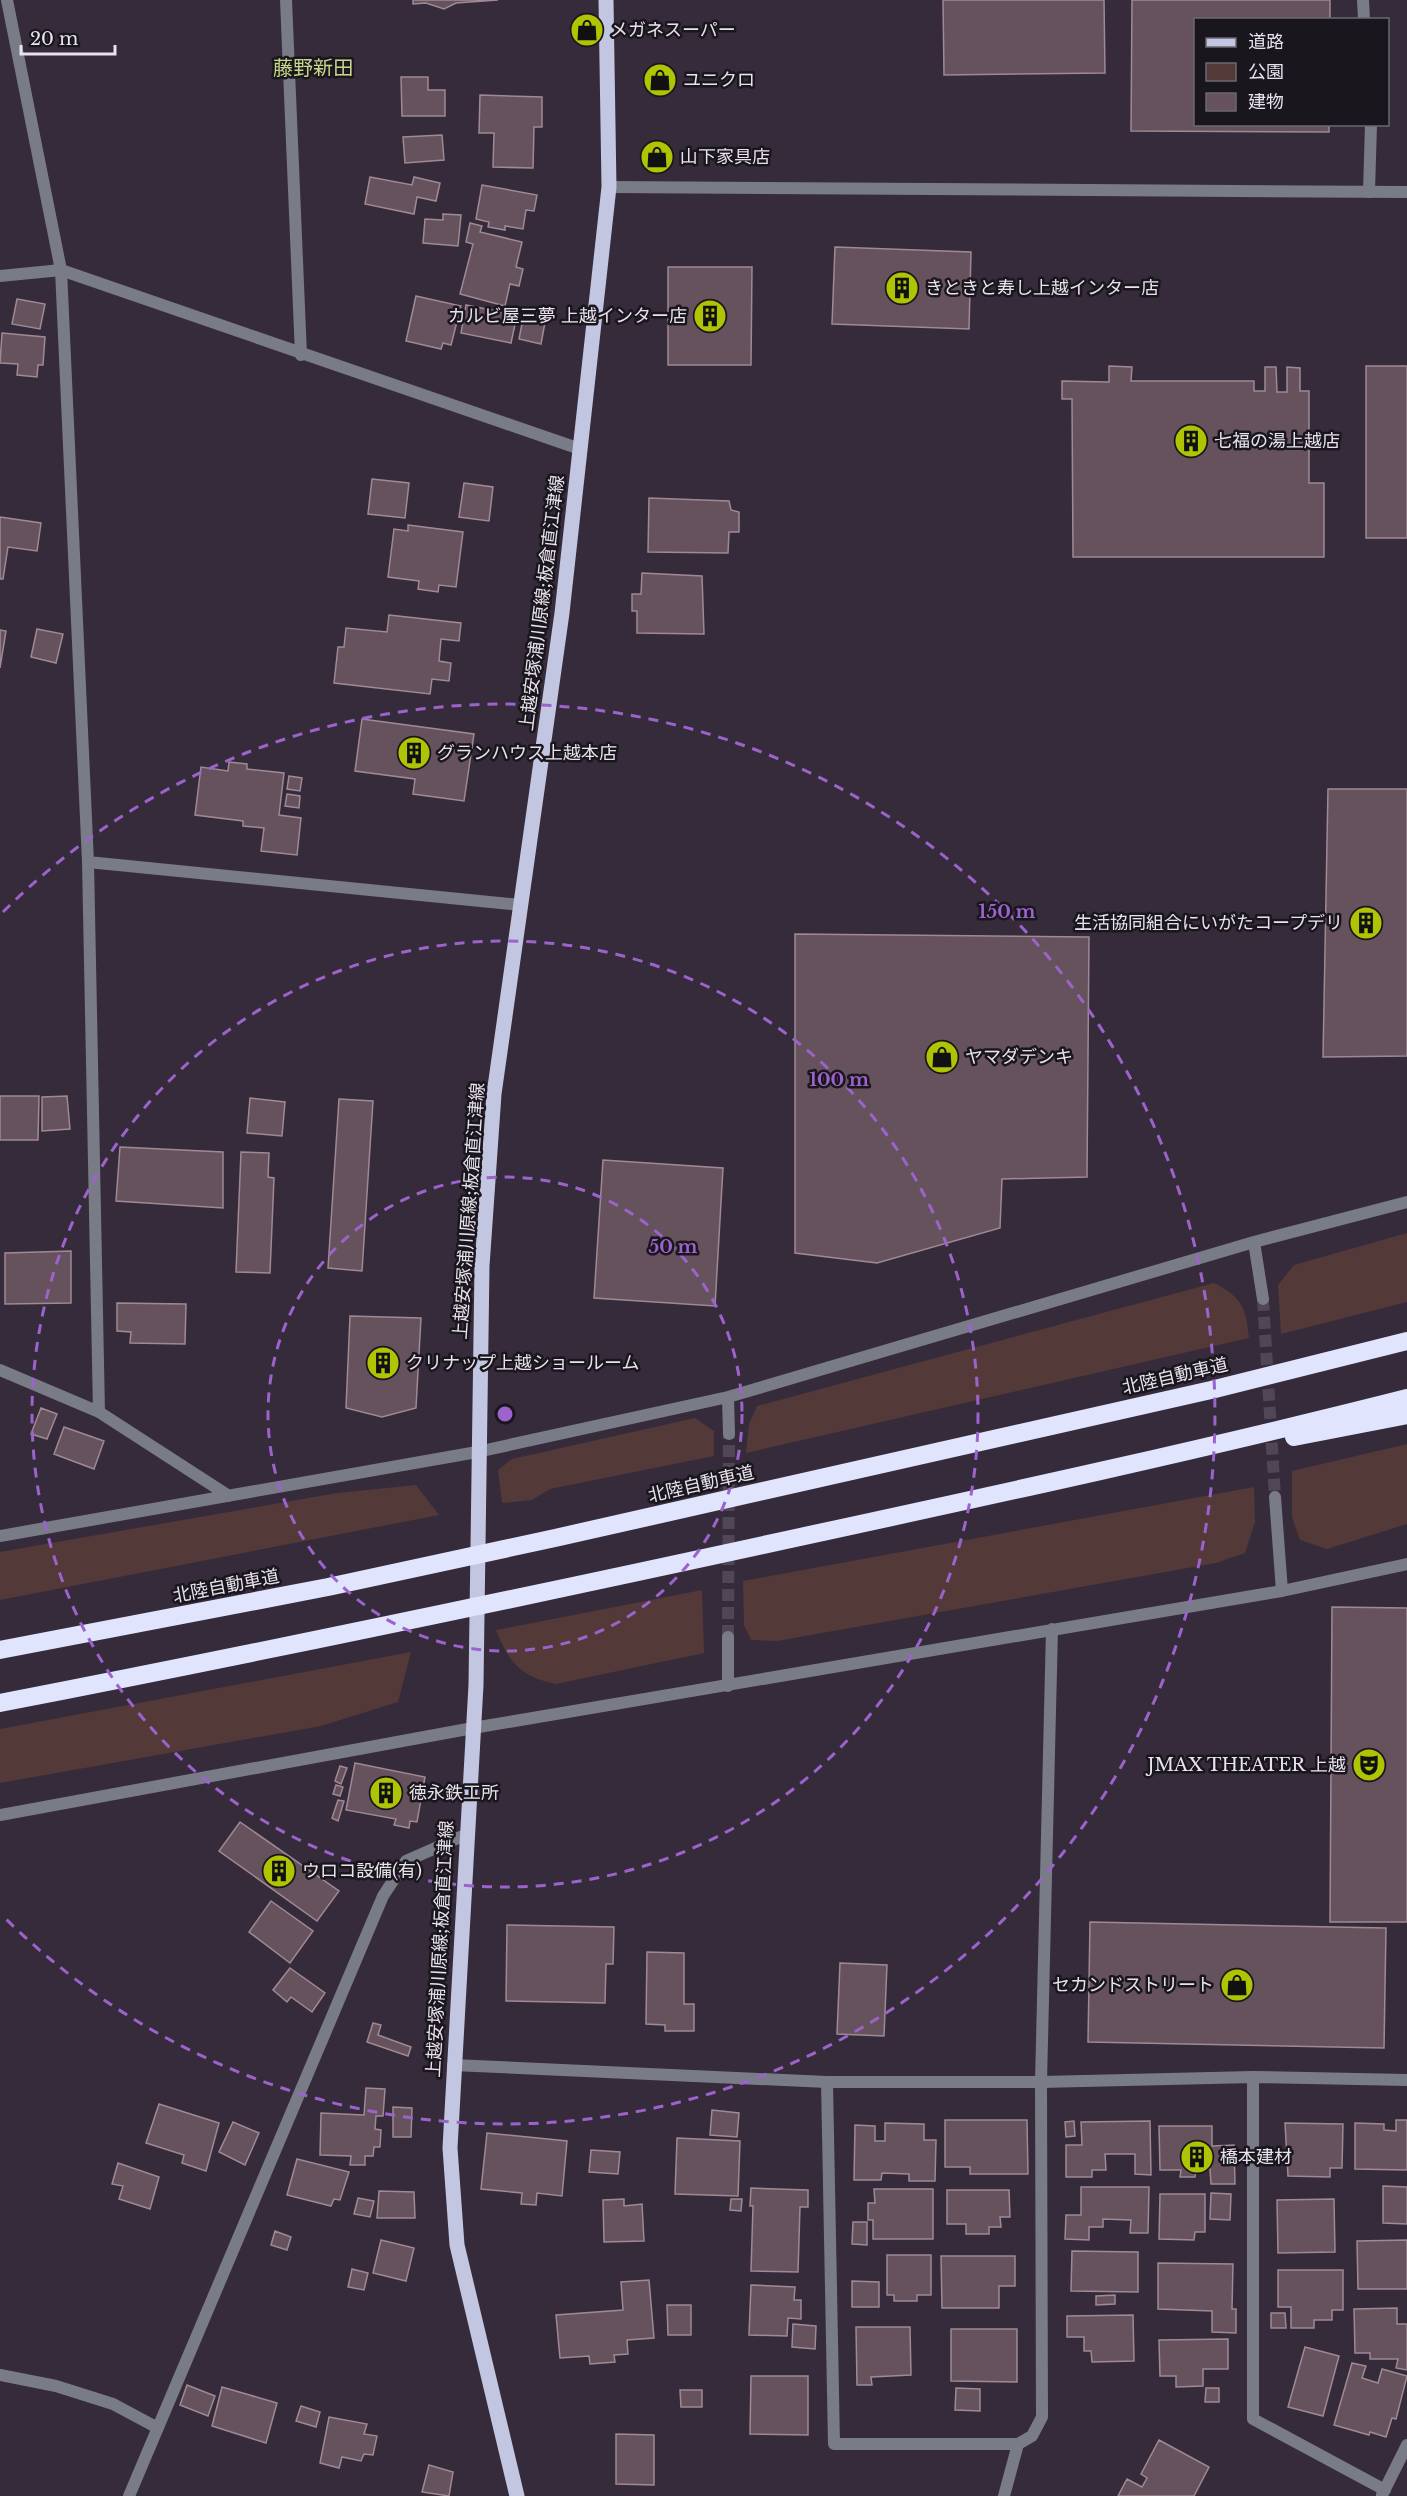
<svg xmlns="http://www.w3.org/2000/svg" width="1407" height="2496" font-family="'Libre Baskerville','Noto Sans JP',serif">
  <rect width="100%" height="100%" fill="#352b3b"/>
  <path fill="#543939" d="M1407,1233V1302L1281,1334L1278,1285L1294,1265Z
    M1214,1283C1242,1297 1246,1308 1249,1338L746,1453L749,1424L757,1406Z
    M695,1418L714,1431V1456L550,1489L532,1500L502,1503L498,1470L512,1459Z
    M1407,1444V1524L1327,1549L1300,1540L1292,1517V1471Z
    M416,1485L439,1515L0,1600V1552L337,1493Z
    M1254,1487L1255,1522L1245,1553L1216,1563L777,1641L751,1640L744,1625L743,1581Z
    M702,1590L704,1653L556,1684C521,1677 509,1663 496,1630Z
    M411,1652L398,1702L321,1726L0,1783V1729Z"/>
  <path fill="#66525d" stroke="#9f8995" stroke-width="1.5" d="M413,0H498L456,3L444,9L426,3L413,4Z
    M943,0H1104L1105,73L944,75Z
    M1132,0H1330V20H1196V124H1329V132L1131,131Z
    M401,77H428V90H445V116H402Z
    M480,95L542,97V127H534L533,168L493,167L494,133H479Z
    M442,135L444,160L405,163L403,137Z
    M370,177L412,185L414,177L440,183L436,201L417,197L414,214L365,204Z
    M482,185L537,195L534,211L526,210L523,229L505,226V230L488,227L489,222L476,219Z
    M443,214L461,215L458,246L423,243L425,219L443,220Z
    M470,223L482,226L480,232L522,242L516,267L523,269L519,286L510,284L505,306L460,294L473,244L466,242Z
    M835,247L971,252L969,329L832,324Z
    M668,267H752L751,365H668Z
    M416,296L461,306L451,345L443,343L441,349L406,341Z
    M17,299L45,304L40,329L12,324Z
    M466,305L517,315L511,343L461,333Z
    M524,313L546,317L541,344L519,339Z
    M2,333L45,337L43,365H38L37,377L17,375L18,364L0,363Z
    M1109,366L1132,367L1131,381H1254V391H1265V367H1276L1277,392H1287V367L1300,368V391H1309V483H1324V557H1073L1072,399H1062V381L1109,382Z
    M1366,366H1407V538H1366Z
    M372,479L409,483L405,518L368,514Z
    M464,483L493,487L489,521L459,517Z
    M649,498L729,501L731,510L739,512V532H729L728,553L648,552Z
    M0,517L41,523L37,551L8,547L3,579H0Z
    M408,525L463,532L456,587L439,585L438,592L418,589L419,581L388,577L394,529L408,531Z
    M642,573L702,576L704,634L637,633V611H632V594H641Z
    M389,615L461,623L459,641L441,639L439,661L451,663L449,681L432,679L430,694L334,683L338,647H344L346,628L387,632Z
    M37,629L63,634L56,663L31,657Z
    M0,630L6,631L0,668Z
    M362,719L474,734L464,801L413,794L415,779L355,771Z
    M229,762L247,764V769L284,773L279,815L301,818L297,855L261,851L264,828L243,826V821L195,815L201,767L228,771Z
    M289,776L302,778L300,791L287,789Z
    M1328,789H1407V1056L1323,1057Z
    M287,794L300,796L299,808L285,806Z
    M795,934L1089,937L1087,1177L1002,1179L1000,1228L877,1263L795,1253Z
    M0,1096H39L38,1140H0Z
    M67,1096L70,1129L42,1131V1097Z
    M250,1098L285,1102L282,1136L247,1133Z
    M339,1099L373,1101L362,1271L328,1268Z
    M120,1147L223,1152V1208L116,1201Z
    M241,1152L269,1153L268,1177L274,1178L270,1273L236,1272Z
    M603,1160L723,1168L715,1306L594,1298Z
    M71,1251V1303L5,1304V1253Z
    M117,1303L186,1304L185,1344L130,1343L131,1332L117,1331Z
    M350,1316L421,1318L416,1408L382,1417L346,1408Z
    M41,1408L57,1414L47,1439L31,1434Z
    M64,1427L104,1441L94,1469L54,1454Z
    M1332,1607L1407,1608V1922H1330Z
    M355,1763L425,1777L417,1822L410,1821L409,1828L394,1825L396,1819L346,1810Z
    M340,1766L347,1768L341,1784L335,1781Z
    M336,1785L343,1787L340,1796L333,1794Z
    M338,1800L344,1801L338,1821L332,1818Z
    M240,1822L339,1891L317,1921L219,1851Z
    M271,1901L313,1931L290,1963L249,1932Z
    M1090,1922L1386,1928L1384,2048L1088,2042Z
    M507,1925L614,1927L613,1964H606L605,2003L506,2001Z
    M647,1952L684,1953V2004H694V2031H665V2025L646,2024Z
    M840,1963L887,1965L884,2036L837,2034Z
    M290,1968L325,1993L312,2012L291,1997L287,2002L273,1990Z
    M373,2023L381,2025L378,2035L411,2047L408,2056L367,2042Z
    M366,2088L385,2089L383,2116H376L375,2129L381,2130L380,2147H374L373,2156H365V2165H350L351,2156L320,2155L321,2113L364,2115Z
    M159,2104L219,2123L206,2171L182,2163L184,2155L146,2143Z
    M393,2107L412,2108L411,2137H393Z
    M712,2110L739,2113L737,2137L710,2135Z
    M945,2120H1027L1028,2174H970V2167H945Z
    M1396,2120H1407V2170L1355,2169V2123L1384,2124V2130L1396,2131Z
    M1074,2121L1075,2136L1066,2137L1065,2122Z
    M1150,2121L1151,2175L1135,2174V2154H1105L1106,2170H1092V2177H1066V2145H1082L1081,2122Z
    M233,2122L259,2133L245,2165L219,2152Z
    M885,2123L924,2124V2140H936L935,2181H909V2174L882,2173L881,2180H854L855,2125L875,2126V2141H885Z
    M1285,2123L1343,2124L1342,2168H1330V2177L1288,2176Z
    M1159,2126H1212V2146L1234,2145L1235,2184H1211L1210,2169H1196L1195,2177H1180L1181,2170H1160Z
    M487,2133L567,2141L562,2196L537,2193L536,2205L521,2204L522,2193L481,2189Z
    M677,2138L740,2141L738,2196L675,2194Z
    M591,2150L620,2152L618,2174L589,2172Z
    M297,2159L349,2172L340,2200L334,2199L331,2206L287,2195Z
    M118,2163L159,2177L150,2209L119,2199L123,2186L112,2184Z
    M1383,2186L1407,2187V2224L1383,2223Z
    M1081,2187H1149L1148,2233H1130L1131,2220L1103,2219V2227H1089V2240L1065,2239L1066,2215H1081Z
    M751,2188L808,2190V2207H800L798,2272L751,2271L753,2206H750Z
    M874,2189H933V2239H873V2220H868V2203H875Z
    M947,2190H1009L1010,2217H1000L1001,2227H989V2234H966V2224H947Z
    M379,2191L414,2192L415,2218H377Z
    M1211,2193L1231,2194L1230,2220L1210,2219Z
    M1160,2194H1205V2232H1195L1194,2240L1159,2239Z
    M358,2198L374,2201L370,2217L354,2214Z
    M624,2199V2206L642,2204L644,2241L604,2242L603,2200Z
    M731,2199H742L741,2211L730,2210Z
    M1334,2199L1335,2252L1278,2253L1277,2200Z
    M853,2222H867V2245L852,2244Z
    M275,2231L291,2237L287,2250L271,2245Z
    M381,2240L414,2248L406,2281L373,2273Z
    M1407,2240V2289H1358L1357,2241Z
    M1072,2251L1138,2252V2292L1071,2291Z
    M887,2255H931V2295H917V2301H894V2295H887Z
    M941,2256H1015V2286H999V2308H942Z
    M1158,2263L1233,2264L1232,2309H1236V2333L1212,2332V2311L1158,2309Z
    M352,2269L368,2273L364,2290L348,2287Z
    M1278,2270H1343V2310H1332V2320H1314V2328H1291V2307H1278Z
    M649,2280L654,2338L627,2340L628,2354L614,2355L615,2362L590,2364L589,2356L560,2358L556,2315L623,2310L621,2282Z
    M852,2281L879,2282V2307H852Z
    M751,2285L795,2287L794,2300H801V2319L788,2318L787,2336L749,2335Z
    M1115,2295V2304L1096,2305V2296Z
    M667,2305H691V2335H668Z
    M1397,2308V2324H1407V2370L1396,2368L1398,2359H1370V2353H1355L1354,2309Z
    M1271,2313H1285L1286,2328H1271Z
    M1133,2315L1134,2361L1092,2362L1091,2351H1084V2337H1067V2316Z
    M793,2324L816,2326L815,2349L792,2347Z
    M856,2327H910L911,2375L871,2377L872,2385H857Z
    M951,2329H1017V2382L951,2381Z
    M1228,2339V2369H1203V2386L1176,2387V2376H1160L1159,2340Z
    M1305,2347L1339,2356L1323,2416L1288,2407Z
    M1352,2363L1366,2366L1362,2378L1378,2383L1382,2369L1407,2376L1396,2419L1392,2418L1386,2437L1370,2432L1369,2435L1334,2425Z
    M751,2376H808V2435L750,2434Z
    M187,2385L215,2396L208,2416L180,2405Z
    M222,2387L277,2403L266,2443L212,2426Z
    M956,2388L980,2389V2411L955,2410Z
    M1206,2388H1219V2402H1205Z
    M680,2390H702V2407H681Z
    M301,2406L320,2412L316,2427L296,2421Z
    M329,2417L367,2424L364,2434L377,2436L373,2455L364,2454L361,2461L342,2457L339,2468L320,2463Z
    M616,2434L654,2435V2485L616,2484Z
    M1159,2440L1209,2467L1194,2496H1118L1127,2479L1142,2487L1147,2478L1141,2474Z
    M429,2465L453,2472L449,2496L422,2492Z"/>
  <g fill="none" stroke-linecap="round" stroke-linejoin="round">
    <path stroke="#504656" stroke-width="12" stroke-dasharray="12 6" stroke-linecap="butt" d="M1263,1299L1275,1497
      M728,1637L729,1434"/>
    <path stroke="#797b87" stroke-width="12" d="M7,0L61,270L88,862L99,1412
      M286,0L301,355
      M1363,0L1364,20
      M1369,192L1371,124
      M0,276L61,270L580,449
      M88,862L521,905
      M1254,1242L1263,1299
      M0,1370L99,1412L229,1496
      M728,1397L729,1434
      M1275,1497L1282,1591
      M0,1536L477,1452L728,1397L1254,1242L1407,1202
      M728,1637V1686
      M0,1815L473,1728L1282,1591L1407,1564
      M1253,2077V2419L1385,2490
      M827,2082L834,2444H1018L1032,2436L1042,2417L1041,2082L1052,1629
      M0,2375L56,2386L113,2404L156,2427
      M1382,2495L1407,2445
      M129,2496L383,1896L406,1861L465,1835
      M1004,2496L1018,2444"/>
    <path stroke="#797b87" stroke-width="12" d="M609,187L1407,192
      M453,2065L827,2082H1041L1253,2077L1407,2080"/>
    <path stroke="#c3c6e0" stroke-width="15" d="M517,2496L457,2245L450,2148L476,1685L482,1266L494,1094L562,613L609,187L606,0"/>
    <path stroke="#e1e4fd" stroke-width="18" d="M1294,1437L1407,1415
      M0,1650L328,1587L555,1538L1211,1390L1407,1341
      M0,1703C268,1651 534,1595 800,1537C1003,1493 1206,1449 1407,1398"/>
  </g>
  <g fill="none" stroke="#9c63cc" stroke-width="3" stroke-dasharray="10 8">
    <circle cx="505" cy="1414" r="237"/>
    <circle cx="505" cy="1414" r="473"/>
    <path d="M3 912A710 710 0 1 1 3 1916"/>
  </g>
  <defs>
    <symbol id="shop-disc" viewBox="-11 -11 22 22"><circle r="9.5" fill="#afc504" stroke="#1a161d"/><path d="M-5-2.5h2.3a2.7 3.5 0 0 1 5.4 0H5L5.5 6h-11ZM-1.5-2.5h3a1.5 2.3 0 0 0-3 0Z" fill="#111"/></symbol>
    <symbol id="building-disc" viewBox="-11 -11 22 22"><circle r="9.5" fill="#afc504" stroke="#1a161d"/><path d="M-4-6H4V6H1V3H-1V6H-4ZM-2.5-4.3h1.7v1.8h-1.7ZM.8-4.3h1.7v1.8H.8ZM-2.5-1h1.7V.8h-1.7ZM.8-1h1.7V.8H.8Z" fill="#111"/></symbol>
    <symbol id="theatre-disc" viewBox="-11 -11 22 22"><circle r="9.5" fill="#afc504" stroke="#1a161d"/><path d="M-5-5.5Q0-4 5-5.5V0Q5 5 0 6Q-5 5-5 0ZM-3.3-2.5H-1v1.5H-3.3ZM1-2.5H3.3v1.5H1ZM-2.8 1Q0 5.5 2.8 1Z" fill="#111"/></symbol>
  </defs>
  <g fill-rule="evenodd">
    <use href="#shop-disc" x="568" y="11" width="38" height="38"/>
    <use href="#shop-disc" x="641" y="61" width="38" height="38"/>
    <use href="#shop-disc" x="638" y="138" width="38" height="38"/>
    <use href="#building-disc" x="883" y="269" width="38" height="38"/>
    <use href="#building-disc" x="691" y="297" width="38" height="38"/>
    <use href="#building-disc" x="1172" y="422" width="38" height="38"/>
    <use href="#building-disc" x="395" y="734" width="38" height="38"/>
    <use href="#building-disc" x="1347" y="904" width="38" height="38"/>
    <use href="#shop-disc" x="923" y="1038" width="38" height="38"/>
    <use href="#building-disc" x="364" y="1344" width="38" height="38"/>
    <use href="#theatre-disc" x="1350" y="1746" width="38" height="38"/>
    <use href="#building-disc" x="367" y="1774" width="38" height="38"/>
    <use href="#building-disc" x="260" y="1852" width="38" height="38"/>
    <use href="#shop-disc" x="1218" y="1966" width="38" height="38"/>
    <use href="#building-disc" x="1178" y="2138" width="38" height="38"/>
  </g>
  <g text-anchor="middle" stroke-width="5" stroke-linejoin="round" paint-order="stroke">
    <g font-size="18" fill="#e8e2ec" stroke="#1a161d" text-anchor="start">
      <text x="610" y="36">メガネスーパー</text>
      <text x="683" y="86">ユニクロ</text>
      <text x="680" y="163">山下家具店</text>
      <text x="925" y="294">きときと寿し上越インター店</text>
      <text x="687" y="322" text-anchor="end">カルビ屋三夢 上越インター店</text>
      <text x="1214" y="447">七福の湯上越店</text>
      <text x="437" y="759">グランハウス上越本店</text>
      <text x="1343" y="929" text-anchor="end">生活協同組合にいがたコープデリ</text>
      <text x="965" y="1063">ヤマダデンキ</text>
      <text x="406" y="1369">クリナップ上越ショールーム</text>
      <text x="1346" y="1771" text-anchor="end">JMAX THEATER 上越</text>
      <text x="409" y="1799">徳永鉄工所</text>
      <text x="302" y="1877">ウロコ設備(有)</text>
      <text x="1214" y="1991" text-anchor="end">セカンドストリート</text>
      <text x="1220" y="2163">橋本建材</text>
    </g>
    <g font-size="18" fill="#e8e2ec" stroke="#1a161d">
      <text transform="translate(542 603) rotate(-83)" y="6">上越安塚浦川原線;板倉直江津線</text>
      <text transform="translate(469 1211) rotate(-86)" y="6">上越安塚浦川原線;板倉直江津線</text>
      <text transform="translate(1175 1376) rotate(-13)" y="6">北陸自動車道</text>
      <text transform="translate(701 1484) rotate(-13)" y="6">北陸自動車道</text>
      <text transform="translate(226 1586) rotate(-11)" y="6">北陸自動車道</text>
      <text transform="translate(440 1949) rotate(-87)" y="6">上越安塚浦川原線;板倉直江津線</text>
    </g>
    <g font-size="20" fill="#c8d78b" stroke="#1a161d">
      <text x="313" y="75">藤野新田</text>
    </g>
  </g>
  <circle cx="505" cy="1414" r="9" fill="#9c63cc" stroke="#1a161d" stroke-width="3"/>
  <g font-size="18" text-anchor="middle" font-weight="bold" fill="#9c63cc" stroke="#1a161d" stroke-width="5" stroke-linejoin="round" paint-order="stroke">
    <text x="1007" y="918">150 m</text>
    <text x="839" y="1086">100 m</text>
    <text x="673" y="1253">50 m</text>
  </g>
  <rect x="1194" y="18" width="195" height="108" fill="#1a161d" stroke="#6c6870" stroke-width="1.5"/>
  <rect x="1206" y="38" width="30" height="9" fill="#c3c6e0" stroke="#6c6870" stroke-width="1.5"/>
  <text x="1248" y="48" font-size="18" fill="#e8e2ec">道路</text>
  <rect x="1206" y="63" width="30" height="18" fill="#543939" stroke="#6c6870" stroke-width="1.5"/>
  <text x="1248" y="78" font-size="18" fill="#e8e2ec">公園</text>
  <rect x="1206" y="93" width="30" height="18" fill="#66525d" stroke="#6c6870" stroke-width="1.5"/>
  <text x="1248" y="108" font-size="18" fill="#e8e2ec">建物</text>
  <path d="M21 45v9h94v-9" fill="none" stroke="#e8e2ec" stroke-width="3"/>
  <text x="30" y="45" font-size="18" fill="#e8e2ec" stroke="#1a161d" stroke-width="4.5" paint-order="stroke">20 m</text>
</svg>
